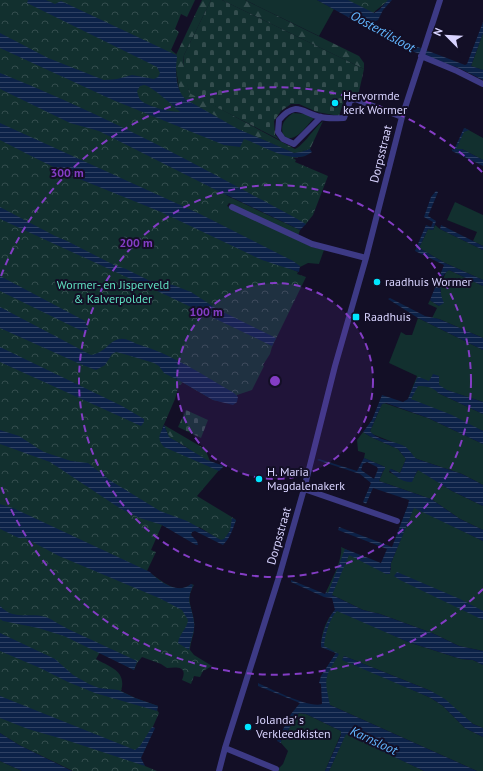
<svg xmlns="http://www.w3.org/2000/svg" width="483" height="771" font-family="'PT Sans',sans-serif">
  <defs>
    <pattern id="forest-firs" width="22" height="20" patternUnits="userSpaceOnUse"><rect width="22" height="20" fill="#12302f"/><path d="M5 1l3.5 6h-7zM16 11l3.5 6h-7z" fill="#344d4e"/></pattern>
    <pattern id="cemetery-stones" width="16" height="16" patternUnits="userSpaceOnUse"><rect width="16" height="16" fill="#12302f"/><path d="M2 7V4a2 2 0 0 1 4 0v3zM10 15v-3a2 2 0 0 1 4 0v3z" fill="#344d4e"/></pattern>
    <pattern id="park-crowns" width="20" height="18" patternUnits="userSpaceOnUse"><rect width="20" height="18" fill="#12302f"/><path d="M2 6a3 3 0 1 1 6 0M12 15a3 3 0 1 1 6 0" fill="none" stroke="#344d4e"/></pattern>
    <pattern id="water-rules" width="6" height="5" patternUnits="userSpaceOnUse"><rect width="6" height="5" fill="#0c2248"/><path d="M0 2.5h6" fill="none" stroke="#2f4163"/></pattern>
  </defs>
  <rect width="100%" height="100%" fill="#130f26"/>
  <path fill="#12302f" d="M245,0H317L334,9L319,36Z
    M483,33V70L471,66Z
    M0,89L300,230L298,236L229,203L227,206L312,247L324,250L319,264L308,263L300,267L200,214Z
    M293,113L306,114L314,118C308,124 298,140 288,138C286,138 285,136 283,135C280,124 285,119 293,113Z
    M465,128L483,138V160L462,149L454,150Z
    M455,202L483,215V246L473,241L477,232L447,220Z
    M435,225L440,229L483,250V280L445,263L419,248L428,229L433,230Z
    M449,270L483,286V338L439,319L432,318L437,308L428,304L430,300L431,301L439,306L441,292L440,287L446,272Z
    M418,318L483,350V402L440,388L436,389L438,393L483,414V431L408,399L417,376L389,363L401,332L406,335H412Z
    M384,403L428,418L483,444V485L462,474L417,459L413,457L405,447L372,434L370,431L382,404Z
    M363,432L371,437L398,449L406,459L400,473L391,469L389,472L397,476L412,480L418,470L421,471L452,491L483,506V530L460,519L431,499L379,481L385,467L364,458L365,453L358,451L357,440Z
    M414,507L483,541V651L459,646L432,633L380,614L363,610L326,592C331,581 343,559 341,547L391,570V563Z
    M335,610L343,612L408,642L461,659L473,660L483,665V728L473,724L431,691L344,656L343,659L431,698L443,706L465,728L483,737V771H477L330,705L326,707L322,675L336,653L321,647C321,634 326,619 335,610Z
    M299,713L306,714L341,731V734L325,771H276L283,764L288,751L281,743V741Z
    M346,733L424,771H329Z
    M0,761L22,771H0Z"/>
  <path fill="url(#forest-firs)" d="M202,0H211L184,55L183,61L189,92L295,149C303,146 314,128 323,121L310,149L294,153L238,129L196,106L185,99L180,94L176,69V55Z
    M222,0H245L359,56L364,63V69Z
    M164,425L205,449L210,461L169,437Z"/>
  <path fill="url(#cemetery-stones)" d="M211,0H222L364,69L358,96L352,95L345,97L339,116L317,112L299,104H291L281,111L274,121L275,135L280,140L191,94L189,92C186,80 182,67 184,55Z
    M186,410L208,420L201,438L178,427Z"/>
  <path fill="url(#park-crowns)" d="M0,0H195L187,17L181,14L175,29L179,32L171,50L176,54L177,57L176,69L177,80L180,94L185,99L238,128L294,153L309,149L305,156L293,158L296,160L295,162L328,176L313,215L305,225L230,188L208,233L298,272L297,274L306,277L272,347L270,354L263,365L264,366L252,390L237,395V402L234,404L213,400L182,382L181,385H179L175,399L162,429L182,446L198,452L210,461L209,463L220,469L197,496L235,519L236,521L223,542L199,527C195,529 192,530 191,535L195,542L162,525L151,550L156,552L147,571C159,578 176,597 191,584L194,585C192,588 191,591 190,594C187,604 196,617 194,628C194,636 190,642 190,650L194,655L212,666L203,671L200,677L194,676L191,684L182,680C188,666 177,667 167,668L161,664L142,657L137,663L134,670L100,652L96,659C110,667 127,671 121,691L135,698L158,706L157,710L159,713L139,758L145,766L157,771H73L19,745L0,733Z
    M318,0H389L374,12L365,25Z"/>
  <path fill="url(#water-rules)" fill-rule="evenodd" d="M28,0H46L55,4L61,1L176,55L177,57C175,71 175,88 185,99L238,129L294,153L301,152L310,149L312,152C294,167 263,145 244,139L240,147L224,145L113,100L0,48V33L48,58L104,80L117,79L132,75L154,79L158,77L160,73L157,67L27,3ZM144,85C150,85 175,107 180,112C171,112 150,107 143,102C139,100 138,95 137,91L140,86Z
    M317,0H348L374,13L379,10L388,0H392L383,10L378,20L374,22L375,24L402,41L465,65L467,64L483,22V33L471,66L483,70V80L459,68L406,49Z
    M0,73C85,107 167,148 247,192C267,203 287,213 306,224L300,230L214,189L99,131L70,123L0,89Z
    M0,123L200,214L293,261L300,266L299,272L262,260L161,212L77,178L37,159L0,140Z
    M464,128L469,130L464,132L456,149H462L483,160V166L452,151V149L454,150Z
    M436,191L438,192L428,216L436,221L433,230L428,229L419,248L445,263L483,280V286L449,270C438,277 439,293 444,303L439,306L431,301L430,300L444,265L415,251L426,225L431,227L433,222L424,217L431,197Z
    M0,207L55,236L67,241L114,265L126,269L150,281L173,285L191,292L217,309L276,338L272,346L168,296L0,219Z
    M441,225L483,246V250L440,229Z
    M0,276L85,321L88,329L86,333L0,291Z
    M390,298L425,316L439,319L483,338V350L418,318L388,299Z
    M0,307L91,355C106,353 109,340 120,339C126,338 132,342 137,344C172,354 203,375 234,393L238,397L237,402L233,405L213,400L182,382L164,373L159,366L154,363L124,354L116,352L112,354L105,365L96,370L80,364L0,328Z
    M0,347L122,406L144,419V422L141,426L0,362Z
    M433,374L439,376V385L447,390L483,402V414L438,393C434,387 425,386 418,386L411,399L452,415L483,431V444L428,418L386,403L382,404L370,431C376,440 394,441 404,446C410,449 412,456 417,459L462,474L483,485V506L452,491L418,470L416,473L412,482C403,483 395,476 389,470L391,469L400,473L406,459L398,449L371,437L363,432L372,420L382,395L403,402L408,399L417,378L419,377L429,381Z
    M164,425L169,437L207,460L224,466L219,471L164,447C156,438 160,435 164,425Z
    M0,430L19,436L39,449L44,452L71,461L88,463L111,481L160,511L187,521L221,540L224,539L230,531L232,518L236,520C233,529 230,538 223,545L195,531L192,532L191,535L197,541L198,545H196L162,525L140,518L121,509L50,462L0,444Z
    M364,458L385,467V469L383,471L379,481L431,499L460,519L483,530V541L414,508L391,563L390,574H386L349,555L332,595L363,610L380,614L432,633L459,646L483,651V665L473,660L461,659L408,642L337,611C329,619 325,635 324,646L339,654C324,679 324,677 330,705L477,771H424L346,734L329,771H325L341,735V731L306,714L299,713L281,741V743L277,741L291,714L300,703L258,686V683C271,689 311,709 322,704L321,684L319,683L321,676L336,653L321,647C321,637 328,617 335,610L332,598L324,597L291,582V580L325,594L326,592L328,593L345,549L381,563L387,549L338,530L339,527L392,547L408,505L409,500L373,488L366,504L363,502L371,483L360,474L317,460L319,459L357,471ZM367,462L377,467L378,469L374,479L361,470L363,464Z
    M0,504L13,508L150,572C159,582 178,595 191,584L193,585C191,590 189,595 189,601C191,610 195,619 194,629C193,636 190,642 189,650L178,643C179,634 187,629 188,620L182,610L159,598L59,556L25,538H19L0,529Z
    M397,572L460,599L483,611V620L400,580L394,576Z
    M0,606C14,621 28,612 46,617C53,620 60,625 68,629C91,640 114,650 137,661L134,670L64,636L38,628L3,621L0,619Z
    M0,633L55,659L73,675L89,684L99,688L118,690L135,698L158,706L157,711L95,693L68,682L40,668L0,651Z
    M344,656L431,691L445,699L473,724L483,728V737L465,728L443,706L431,698L342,660Z
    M0,696L135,750L140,746L152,727L155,728L141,758L145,766L66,740L28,729L0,718Z
    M0,733L19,745L72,771H22L0,761Z"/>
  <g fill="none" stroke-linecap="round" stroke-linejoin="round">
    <path stroke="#3d3a85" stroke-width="6" d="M421,56L457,71L483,84
      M321,117L294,144L283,139L278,132L279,120C297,99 303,114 321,117C328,119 336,118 344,118L350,101L355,99L402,117
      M232,207L312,244L366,258
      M304,489L397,521
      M225,748L276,769
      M219,771L225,748L279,577L304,489L335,366L366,258L402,117L440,0"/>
  </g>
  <circle cx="275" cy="381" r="98" fill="#843dc5" fill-opacity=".12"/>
  <g fill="none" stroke="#843dc5" stroke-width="2" stroke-dasharray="7 5">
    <circle cx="275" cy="381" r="98"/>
    <circle cx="275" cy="381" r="196"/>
    <path d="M483 589A294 294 0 0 1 1 486M1 276A294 294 0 0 1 483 173"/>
  </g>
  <g fill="#00e5ff" stroke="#130f26" stroke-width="1.5">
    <circle cx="335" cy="103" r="4"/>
    <circle cx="377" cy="282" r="4"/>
    <rect x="352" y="313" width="8" height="8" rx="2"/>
    <circle cx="259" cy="479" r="4"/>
    <circle cx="248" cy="727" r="4"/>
  </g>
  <g text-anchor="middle" stroke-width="4" stroke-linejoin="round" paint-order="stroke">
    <g font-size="12" fill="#d9d4ff" stroke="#130f26" text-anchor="start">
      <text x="343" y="100">Hervormde<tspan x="343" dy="14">kerk Wormer</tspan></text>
      <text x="385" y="286">raadhuis Wormer</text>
      <text x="364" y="321">Raadhuis</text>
      <text x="267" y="476">H. Maria<tspan x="267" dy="14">Magdalenakerk</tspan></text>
      <text x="256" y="724">Jolanda' s<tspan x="256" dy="14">Verkleedkisten</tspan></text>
    </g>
    <g font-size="12" fill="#d9d4ff" stroke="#130f26">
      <text transform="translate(381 154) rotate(-76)" y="4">Dorpsstraat</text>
      <text transform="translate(279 536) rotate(-74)" y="4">Dorpsstraat</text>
    </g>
    <g font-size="12" fill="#5fe0c0" stroke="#130f26">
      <text x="113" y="289">Wormer- en Jisperveld<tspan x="113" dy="14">&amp; Kalverpolder</tspan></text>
    </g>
    <g font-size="13" font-style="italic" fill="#62b6ff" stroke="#130f26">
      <text transform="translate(383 31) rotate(29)" y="5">Oostertilsloot</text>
      <text transform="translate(374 740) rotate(25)" y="5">Karnsloot</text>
    </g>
  </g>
  <circle cx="275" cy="381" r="6" fill="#843dc5" stroke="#130f26" stroke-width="2"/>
  <g font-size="12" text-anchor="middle" font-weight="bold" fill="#843dc5" stroke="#130f26" stroke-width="4" stroke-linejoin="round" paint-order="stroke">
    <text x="67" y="177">300 m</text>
    <text x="136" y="247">200 m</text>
    <text x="206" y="316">100 m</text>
  </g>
  <g transform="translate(447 36) rotate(294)" stroke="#130f26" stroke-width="3" paint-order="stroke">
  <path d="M0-3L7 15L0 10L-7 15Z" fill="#d9d4ff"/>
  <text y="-6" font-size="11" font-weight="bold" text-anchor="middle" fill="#d9d4ff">N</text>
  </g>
</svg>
